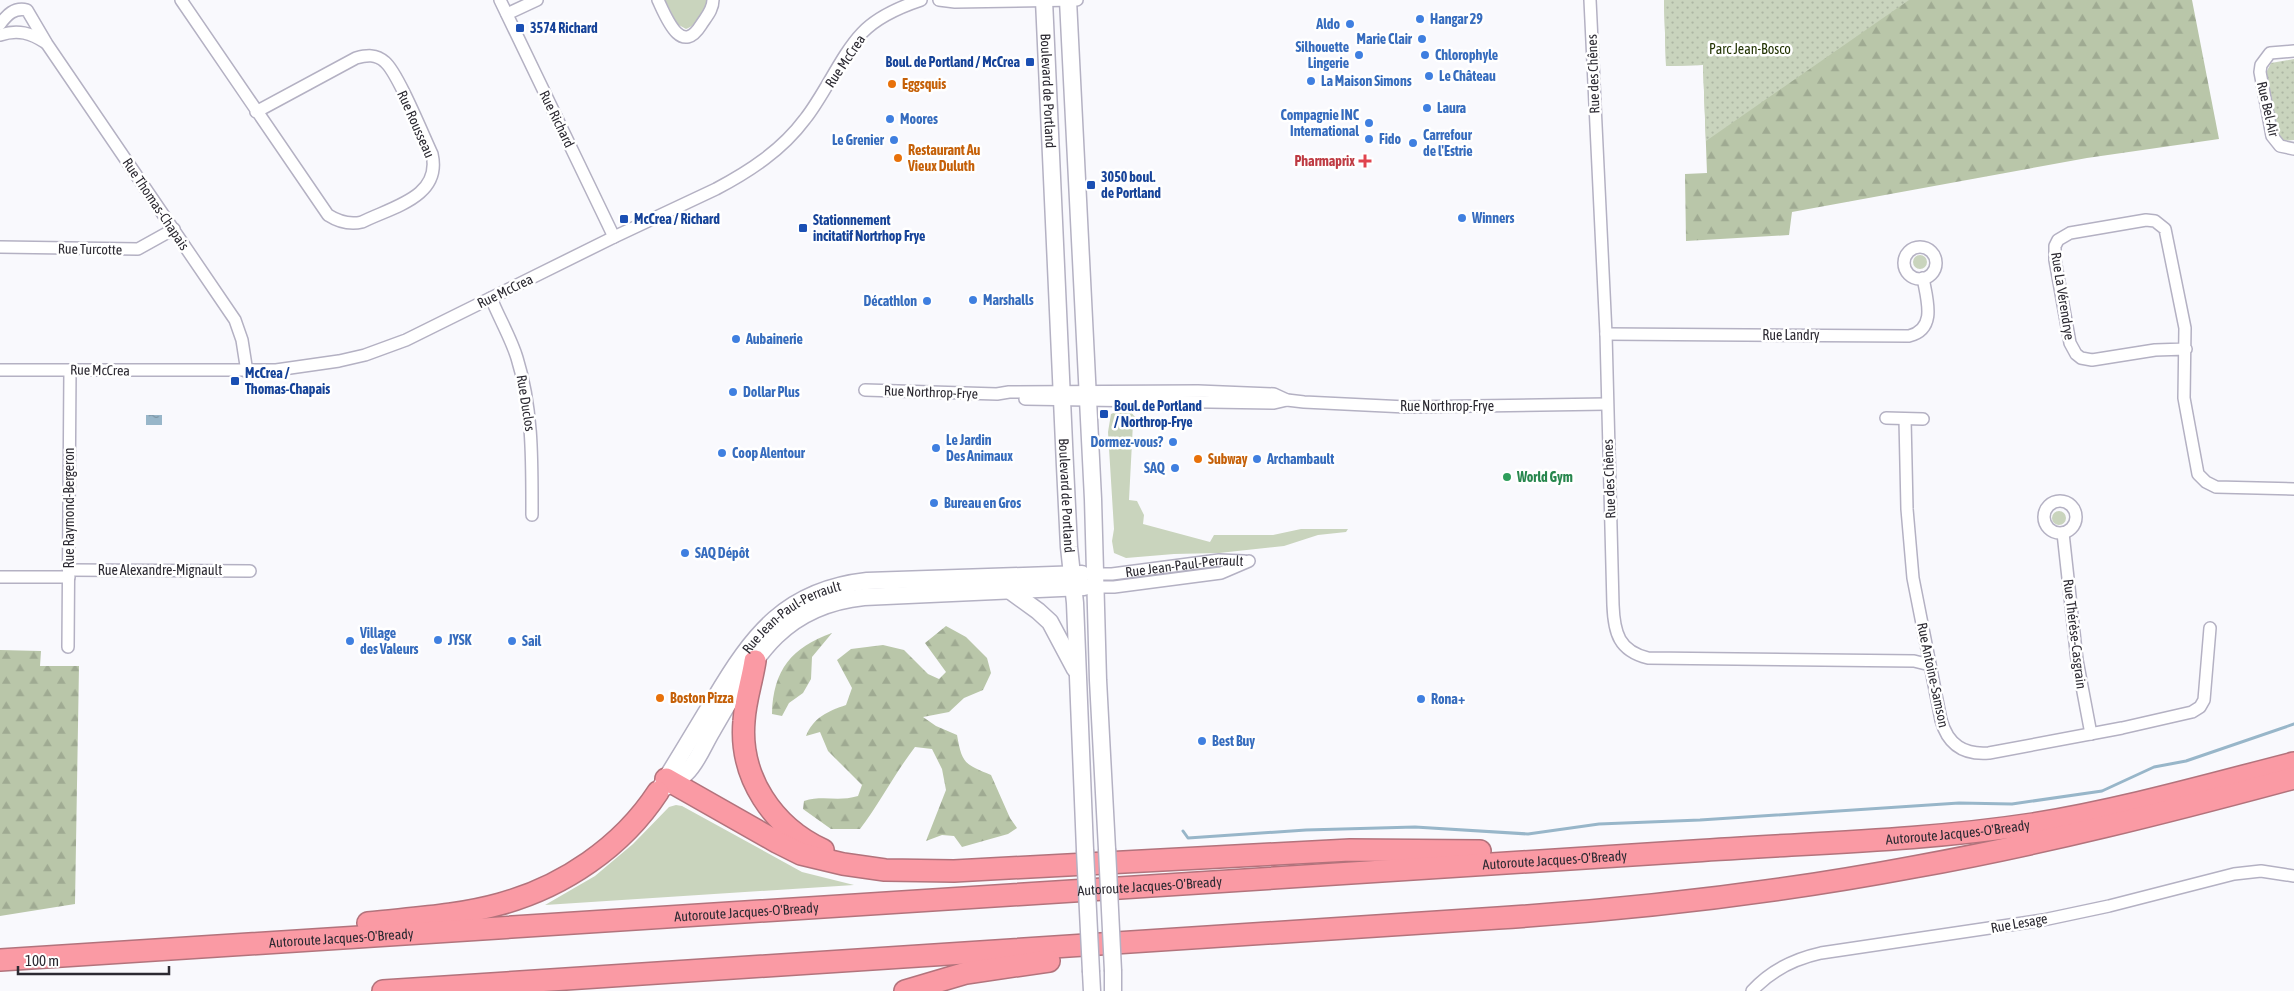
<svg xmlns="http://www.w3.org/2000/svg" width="2294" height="991" font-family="'Asap Condensed',sans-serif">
  <defs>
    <pattern id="forest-firs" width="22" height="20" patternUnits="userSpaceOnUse" patternTransform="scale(1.25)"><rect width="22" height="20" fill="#b9c6a9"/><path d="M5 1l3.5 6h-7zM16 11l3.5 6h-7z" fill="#9faa92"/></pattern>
    <pattern id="park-dots" width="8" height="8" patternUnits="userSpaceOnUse" patternTransform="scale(1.25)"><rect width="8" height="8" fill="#c9d4bd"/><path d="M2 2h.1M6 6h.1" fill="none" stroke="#adb6a3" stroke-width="1.8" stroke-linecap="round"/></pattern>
    <pattern id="water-ripples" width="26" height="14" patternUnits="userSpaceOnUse" patternTransform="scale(1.25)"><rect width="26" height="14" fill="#98b6c9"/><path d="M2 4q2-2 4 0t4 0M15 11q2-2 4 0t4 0" fill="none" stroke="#7c94a4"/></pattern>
  </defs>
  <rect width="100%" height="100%" fill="#f9f9fd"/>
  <path fill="#c9d4bd" d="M665,0H707C706,11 696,26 686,29L677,24Z
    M1913 262a7 7 0 1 1 14 0a7 7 0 1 1-14 0Z
    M1118,411L1131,412L1138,421L1133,423L1129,500L1137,501L1144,515L1143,524L1210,542L1214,535H1273L1301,529H1348L1346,532L1318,535L1284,546L1219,553L1174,554L1126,558L1114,553L1112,541L1114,529L1108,432L1111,414Z
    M2052 518a7 7 0 1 1 14 0a7 7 0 1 1-14 0Z
    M676,805L682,806L802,872L854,885L545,905L595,876L633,844L669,807Z"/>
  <path fill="url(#forest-firs)" d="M1664,0H2192L2219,139L2087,158L1792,212L1789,235L1686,241L1685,174L1707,173L1703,65L1666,66Z
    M946,626L966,637L987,658L991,673L983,690L964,698L949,712L923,717L936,726L957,735C962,763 964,764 991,775L1010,818L1017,828L1008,834L962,847L954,836L942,835L926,841L946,790L942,769L932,749L915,747C895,773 880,803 860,829H831L803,809L804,801C823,795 838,802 858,796L862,785L828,751L820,732L806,736C813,718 828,711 846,705L852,688L837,660L851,649L883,645L904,650L928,674L939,679L946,672L925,643Z
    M832,633L812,657L811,679L803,693L789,703L782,716L772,714C773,670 792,647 832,633Z
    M0,650L41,651L40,666H79L75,904L0,916Z"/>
  <path fill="url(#park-dots)" d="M1664,0H1909L1706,141L1703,65L1666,66Z
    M2294,59V140L2283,141L2279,138L2266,73L2271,63Z"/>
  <path fill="url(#water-ripples)" d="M146,415H162V425H146Z"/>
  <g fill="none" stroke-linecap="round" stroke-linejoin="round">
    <path stroke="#98b6c9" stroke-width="3" d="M1183,831L1188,838L1306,830L1415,827L1528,834L1599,824L1700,820L1959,803L2012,804L2102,791L2154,767L2186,761L2294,724"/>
    <defs>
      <g id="street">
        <path d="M181,0L328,215C339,222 349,225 362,222C392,207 442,197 432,154C423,135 398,73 385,62C376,54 367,55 356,58L256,112"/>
        <path d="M500,0L614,237"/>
        <path d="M658,0C666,17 681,57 701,25C706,17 713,10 713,0"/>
        <path d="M939,0L955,2L1077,0"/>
        <path d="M1590,0L1606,334L1613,605C1614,633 1619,651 1648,658L1914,661L1930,665"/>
        <path d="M507,14L537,0"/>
        <path d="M0,24C7,15 14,7 27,10L47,44L235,320L242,340L247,372"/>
        <path d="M0,35C18,29 31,33 46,43"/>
        <path d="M2294,51L2270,53L2261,65L2260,72L2272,136L2280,146L2294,149"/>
        <path d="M0,247L138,249L174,229"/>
        <circle cx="1920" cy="263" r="16"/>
        <path d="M491,298C499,318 511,338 517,358C533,409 532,462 532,515"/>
        <path d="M1606,334L1909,336C1937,329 1927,300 1923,278"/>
        <path d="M2186,349L2155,350L2092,360L2081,358L2076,354L2070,343L2055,260V246L2058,240L2070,233L2146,220L2155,221L2165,229L2185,328L2184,398L2198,474L2206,482L2216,487L2294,489"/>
        <path d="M0,370H276L339,361L365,355L406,340L614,237L716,189C750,171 782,150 805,119C825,94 841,55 862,33C877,17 900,7 921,0"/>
        <path d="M865,390L997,394L1009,392L1198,391L1274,394L1287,400L1304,402L1406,407L1607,404"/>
        <path d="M1025,399L1274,403L1287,400"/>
        <path d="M1886,418L1923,419"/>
        <path d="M1905,419L1907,509L1913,578L1941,720C1948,745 1964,755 1989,753L2122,728L2192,712L2200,707L2204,700L2210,628"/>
        <circle cx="2060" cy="517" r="16"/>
        <path d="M2063,533L2077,660L2091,734"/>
        <path d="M69,570L250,571"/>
        <path id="s1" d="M1095,574H1112L1219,560L1244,561"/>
        <path d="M0,577H69"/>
        <path d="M1096,587H1114L1221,573L1249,561"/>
        <path d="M68,647L70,370"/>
        <path d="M1752,991C1771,970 1794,959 1821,953L2043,920L2109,906L2234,874L2261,871L2294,876"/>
      </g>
      <g id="secondary">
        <path id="s2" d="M1044,0L1065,466L1069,547L1075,603L1085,850"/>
        <path d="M1068,0L1093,499L1098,680L1107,849"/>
        <path d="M1009,590L1038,611L1050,622L1075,669"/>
        <path id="s3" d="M660,788C679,759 696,729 714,700C753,634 786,590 867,581L1082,574"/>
        <path d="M664,788C671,784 680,779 686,773C697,763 704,744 712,731C752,663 777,606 864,597L1084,587"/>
        <path d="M1113,971V991"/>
        <path d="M1091,972L1092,991"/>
      </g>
      <g id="highway">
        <path d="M755,661C752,681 745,701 744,721C739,777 773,827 823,850"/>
        <path d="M666,779L777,842L801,854L843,864L885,870L954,871L1350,850L1480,851"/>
        <path d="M368,923C412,918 457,916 500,904C563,887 622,847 658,792"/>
        <path id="s4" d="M0,960L1694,851C1807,843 1921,841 2033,824C2121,810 2208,785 2294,763"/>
        <path d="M383,991L1498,918C1638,909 1776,893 1914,867C2042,844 2168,812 2294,778"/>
        <path d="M905,991L966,973L1049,961"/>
      </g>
    </defs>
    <use href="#street" stroke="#b4b1c3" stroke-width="14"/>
    <use href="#secondary" stroke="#b4b1c3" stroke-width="19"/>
    <use href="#highway" stroke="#b2737c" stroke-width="24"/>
    <use href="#street" stroke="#fff" stroke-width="11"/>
    <use href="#secondary" stroke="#fff" stroke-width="16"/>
    <use href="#highway" stroke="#fa9aa4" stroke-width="21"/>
    <defs>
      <path id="secondary-bridge" d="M1107,849L1113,971
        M1085,850L1091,972"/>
    </defs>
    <use href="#secondary-bridge" stroke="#b4b1c3" stroke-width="19" stroke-linecap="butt"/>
    <use href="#secondary-bridge" stroke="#fff" stroke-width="16"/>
  </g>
  <g fill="#3f7fe0" stroke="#fff" stroke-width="2">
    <circle cx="1420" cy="19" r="5"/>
    <circle cx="1350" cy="24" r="5"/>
    <circle cx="1422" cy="39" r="5"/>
    <circle cx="1359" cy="55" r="5"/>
    <circle cx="1425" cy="55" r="5"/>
    <circle cx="1429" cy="76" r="5"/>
    <circle cx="1311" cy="81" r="5"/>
    <circle cx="1427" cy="108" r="5"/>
    <circle cx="890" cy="119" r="5"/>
    <circle cx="1369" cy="123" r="5"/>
    <circle cx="1369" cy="139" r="5"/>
    <circle cx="894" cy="140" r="5"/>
    <circle cx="1413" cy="143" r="5"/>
    <circle cx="1462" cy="218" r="5"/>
    <circle cx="973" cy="300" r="5"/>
    <circle cx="927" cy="301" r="5"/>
    <circle cx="736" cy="339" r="5"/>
    <circle cx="733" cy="392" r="5"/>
    <circle cx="1173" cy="442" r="5"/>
    <circle cx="936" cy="448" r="5"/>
    <circle cx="722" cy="453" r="5"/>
    <circle cx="1257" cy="459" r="5"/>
    <circle cx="1175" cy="468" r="5"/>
    <circle cx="934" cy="503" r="5"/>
    <circle cx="685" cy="553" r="5"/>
    <circle cx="438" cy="640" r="5"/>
    <circle cx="350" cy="641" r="5"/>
    <circle cx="512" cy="641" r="5"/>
    <circle cx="1421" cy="699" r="5"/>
    <circle cx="1202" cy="741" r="5"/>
  </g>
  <g fill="#1a4fb4" stroke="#fff" stroke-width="2">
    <rect x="515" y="23" width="10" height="10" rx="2.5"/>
    <rect x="1025" y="57" width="10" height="10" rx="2.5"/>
    <rect x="1086" y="180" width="10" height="10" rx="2.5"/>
    <rect x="619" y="214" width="10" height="10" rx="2.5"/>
    <rect x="798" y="223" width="10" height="10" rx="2.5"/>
    <rect x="230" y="376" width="10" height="10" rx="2.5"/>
    <rect x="1099" y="409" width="10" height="10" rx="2.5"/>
  </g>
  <g fill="#e8710a" stroke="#fff" stroke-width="2">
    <circle cx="892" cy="84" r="5"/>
    <circle cx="898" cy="158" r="5"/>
    <circle cx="1198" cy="459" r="5"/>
    <circle cx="660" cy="698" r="5"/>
  </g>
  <path fill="#e0444e" stroke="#fff" stroke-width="2" d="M1362.5 153.5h5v5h5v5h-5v5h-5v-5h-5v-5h5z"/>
  <circle fill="#2e9e5b" stroke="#fff" stroke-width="2" cx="1507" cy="477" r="5"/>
  <g text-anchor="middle" stroke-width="5" stroke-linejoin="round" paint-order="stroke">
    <g font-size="14" font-weight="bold" fill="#366cbe" stroke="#fff" text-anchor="start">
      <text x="1430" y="24">Hangar 29</text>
      <text x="1340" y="29" text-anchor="end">Aldo</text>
      <text x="1412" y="44" text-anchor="end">Marie Clair</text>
      <text x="1349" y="52" text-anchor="end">Silhouette<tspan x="1349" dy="16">Lingerie</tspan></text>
      <text x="1435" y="60">Chlorophyle</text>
      <text x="1439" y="81">Le Château</text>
      <text x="1321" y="86">La Maison Simons</text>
      <text x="1437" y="113">Laura</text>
      <text x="1359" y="120" text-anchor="end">Compagnie INC<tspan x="1359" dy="16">International</tspan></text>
      <text x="900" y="124">Moores</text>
      <text x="1423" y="140">Carrefour<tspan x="1423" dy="16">de l'Estrie</tspan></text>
      <text x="1379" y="144">Fido</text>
      <text x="884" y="145" text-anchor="end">Le Grenier</text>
      <text x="1472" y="223">Winners</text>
      <text x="983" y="305">Marshalls</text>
      <text x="917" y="306" text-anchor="end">Décathlon</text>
      <text x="746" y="344">Aubainerie</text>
      <text x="743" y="397">Dollar Plus</text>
      <text x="946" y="445">Le Jardin<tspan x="946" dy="16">Des Animaux</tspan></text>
      <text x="1163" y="447" text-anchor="end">Dormez-vous?</text>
      <text x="732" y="458">Coop Alentour</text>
      <text x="1267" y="464">Archambault</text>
      <text x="1165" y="473" text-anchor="end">SAQ</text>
      <text x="944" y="508">Bureau en Gros</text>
      <text x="695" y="558">SAQ Dépôt</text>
      <text x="360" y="638">Village<tspan x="360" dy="16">des Valeurs</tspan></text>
      <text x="448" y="645">JYSK</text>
      <text x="522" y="646">Sail</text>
      <text x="1431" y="704">Rona+</text>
      <text x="1212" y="746">Best Buy</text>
    </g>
    <g font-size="14" font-weight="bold" fill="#164399" stroke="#fff" text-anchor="start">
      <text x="530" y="33">3574 Richard</text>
      <text x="1020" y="67" text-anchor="end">Boul. de Portland / McCrea</text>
      <text x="1101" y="182">3050 boul.<tspan x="1101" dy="16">de Portland</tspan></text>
      <text x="634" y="224">McCrea / Richard</text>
      <text x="813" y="225">Stationnement<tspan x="813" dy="16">incitatif Nortrhop Frye</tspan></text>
      <text x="245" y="378">McCrea /<tspan x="245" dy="16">Thomas-Chapais</tspan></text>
      <text x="1114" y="411">Boul. de Portland<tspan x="1114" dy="16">/ Northrop-Frye</tspan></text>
    </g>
    <g font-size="14" fill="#233404" stroke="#fff">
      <text x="1750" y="54">Parc Jean-Bosco</text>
    </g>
    <g font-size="14" fill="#2c2a32" stroke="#fff">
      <text transform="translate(845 61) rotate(-56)" y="5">Rue McCrea</text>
      <text transform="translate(1593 74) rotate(-92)" y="5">Rue des Chênes</text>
      <text dy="5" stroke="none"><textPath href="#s2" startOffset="91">Boulevard de Portland</textPath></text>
      <text transform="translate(2268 109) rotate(77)" y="5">Rue Bel-Air</text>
      <text transform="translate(557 119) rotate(64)" y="5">Rue Richard</text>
      <text transform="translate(416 124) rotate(66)" y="5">Rue Rousseau</text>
      <text transform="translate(156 204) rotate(56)" y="5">Rue Thomas-Chapais</text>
      <text transform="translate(90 249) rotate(1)" y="5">Rue Turcotte</text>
      <text transform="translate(505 291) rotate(-26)" y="5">Rue McCrea</text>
      <text transform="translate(2063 296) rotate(81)" y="5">Rue La Vérendrye</text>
      <text x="1791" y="340">Rue Landry</text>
      <text transform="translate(100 370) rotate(1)" y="5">Rue McCrea</text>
      <text transform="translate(931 392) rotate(2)" y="5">Rue Northrop-Frye</text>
      <text transform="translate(526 403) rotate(81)" y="5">Rue Duclos</text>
      <text x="1447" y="411">Rue Northrop-Frye</text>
      <text transform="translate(1609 479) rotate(-92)" y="5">Rue des Chênes</text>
      <text dy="5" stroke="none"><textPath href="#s2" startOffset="496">Boulevard de Portland</textPath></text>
      <text transform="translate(69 508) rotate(-90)" y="5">Rue Raymond-Bergeron</text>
      <text dy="5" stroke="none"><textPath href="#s1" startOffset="90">Rue Jean-Paul-Perrault</textPath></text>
      <text x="160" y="575">Rue Alexandre-Mignault</text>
      <text dy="5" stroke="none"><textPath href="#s3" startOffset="220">Rue Jean-Paul-Perrault</textPath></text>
      <text transform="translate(2075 634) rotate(83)" y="5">Rue Thérèse-Casgrain</text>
      <text transform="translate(1933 675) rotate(78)" y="5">Rue Antoine-Samson</text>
      <text dy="5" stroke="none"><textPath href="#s4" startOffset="1962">Autoroute Jacques-O'Bready</textPath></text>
      <text dy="5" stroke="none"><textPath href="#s4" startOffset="1558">Autoroute Jacques-O'Bready</textPath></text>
      <text dy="5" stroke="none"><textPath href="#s4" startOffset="1152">Autoroute Jacques-O'Bready</textPath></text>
      <text dy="5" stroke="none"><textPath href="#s4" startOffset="748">Autoroute Jacques-O'Bready</textPath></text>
      <text transform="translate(2019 923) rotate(-10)" y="5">Rue Lesage</text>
      <text dy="5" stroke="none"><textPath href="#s4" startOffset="342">Autoroute Jacques-O'Bready</textPath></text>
    </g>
    <g font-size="14" font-weight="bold" fill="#c56008" stroke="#fff" text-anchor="start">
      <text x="902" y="89">Eggsquis</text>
      <text x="908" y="155">Restaurant Au<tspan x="908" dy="16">Vieux Duluth</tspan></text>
      <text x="1208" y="464">Subway</text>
      <text x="670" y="703">Boston Pizza</text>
    </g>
    <g font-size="14" font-weight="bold" fill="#be3a42" stroke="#fff" text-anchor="end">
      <text x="1355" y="166">Pharmaprix</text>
    </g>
    <g font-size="14" font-weight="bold" fill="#27864d" stroke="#fff" text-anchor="start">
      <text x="1517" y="482">World Gym</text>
    </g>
  </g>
  <path d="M18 966v8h151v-8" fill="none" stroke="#2c2a32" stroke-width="2.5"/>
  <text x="25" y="966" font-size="15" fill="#2c2a32" stroke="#ffffff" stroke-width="4" paint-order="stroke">100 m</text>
</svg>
